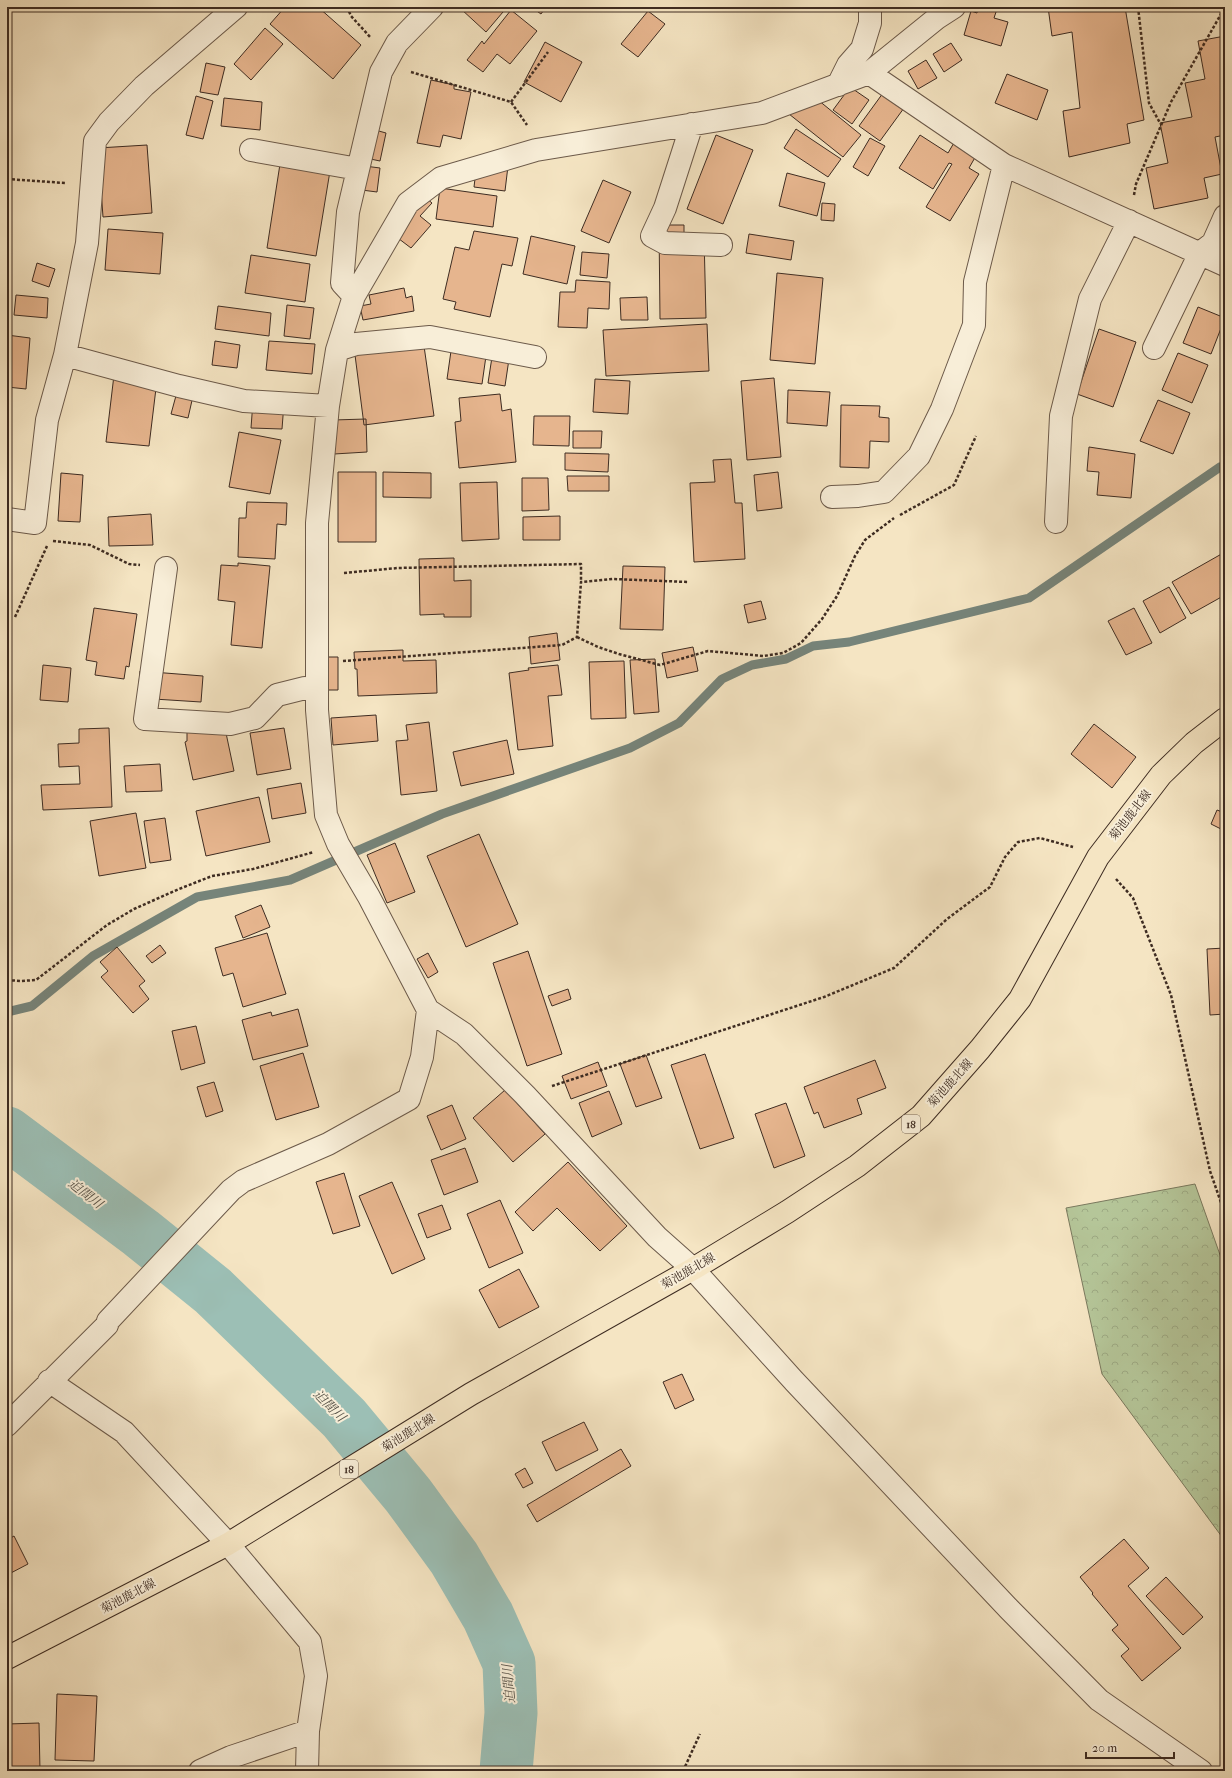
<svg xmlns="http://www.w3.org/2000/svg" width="1232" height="1778" font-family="'IM FELL French Canon','Noto Serif JP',serif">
  <defs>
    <pattern id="forest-crowns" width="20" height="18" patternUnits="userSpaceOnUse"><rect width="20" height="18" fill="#b5c699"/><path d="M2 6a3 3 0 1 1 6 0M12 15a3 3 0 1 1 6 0" fill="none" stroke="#9daa84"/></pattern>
  </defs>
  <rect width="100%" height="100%" fill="#f5e5c3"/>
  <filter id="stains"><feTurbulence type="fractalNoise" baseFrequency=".005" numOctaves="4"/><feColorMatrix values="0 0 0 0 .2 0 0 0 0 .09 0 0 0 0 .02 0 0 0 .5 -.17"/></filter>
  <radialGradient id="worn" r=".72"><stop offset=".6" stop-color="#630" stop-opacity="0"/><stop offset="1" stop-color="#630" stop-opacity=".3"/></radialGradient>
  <path fill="url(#forest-crowns)" stroke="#7a795e" d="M1195,1184L1225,1269V1541L1102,1374L1066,1208Z"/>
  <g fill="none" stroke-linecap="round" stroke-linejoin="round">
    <path stroke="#76847a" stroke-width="9" d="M7,1012L32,1006L93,956L197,897L290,880L442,814L630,748L679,723L722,679L752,665L786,659L813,646L849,642L1029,598L1220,467L1225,466"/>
    <path stroke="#9cbfb5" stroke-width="53" d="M7,1133L141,1233L213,1291L344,1418L408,1495L454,1558L488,1616L509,1663L511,1713L506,1771"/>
  </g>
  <path fill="#e6b58e" stroke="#3e2c22" d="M285,7H318L361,45L333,79L270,24Z
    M463,7H497L503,12L486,32L461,9Z
    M531,7H546L541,14Z
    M978,7H989L997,9L994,18L1008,22L1001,46L964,35L971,11L977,13Z
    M1048,7H1125L1144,120L1127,124L1130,143L1069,157L1063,111L1080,108L1072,32L1052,36Z
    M511,10L537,31L510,64L497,54L483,72L467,60L482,41L484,44Z
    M648,11L665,24L638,57L621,44Z
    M265,28L283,44L251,80L234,64Z
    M1225,36V135L1215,137L1222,174L1204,178L1208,198L1154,209L1146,168L1168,163L1160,123L1192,117L1185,83L1205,79L1198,41Z
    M545,42L582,62L561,102L524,82Z
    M951,43L962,60L944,72L933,54Z
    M926,60L937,78L918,89L908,71Z
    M206,63L225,67L218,95L200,92Z
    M1007,74L1048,90L1037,120L995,103Z
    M431,80L454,85V89L471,92L461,139L443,135L440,147L417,143Z
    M850,87L869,100L852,124L833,110Z
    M807,91L861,135L843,157L789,114Z
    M883,93L904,108L880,141L859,126Z
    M196,96L213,101L203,139L186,135Z
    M224,98L262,102L260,130L221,126Z
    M368,128L386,133L380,161L361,157Z
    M796,129L841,159L828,177L784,148Z
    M716,135L753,150L723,224L687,209Z
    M920,135L948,153L955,141L977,154L969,168L979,174L950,221L926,207L952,164L949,163L933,189L899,168Z
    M870,138L885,146L868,176L853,167Z
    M147,145L152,213L103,217L98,148Z
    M477,162L508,166L505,191L474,187Z
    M280,164L330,171L316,256L267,248Z
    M357,165L380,168L377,192L354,189Z
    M787,173L825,183L817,216L779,206Z
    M603,180L631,192L609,243L581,231Z
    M414,188L432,203L420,216L431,225L411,248L382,226Z
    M440,188L497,196L493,227L436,219Z
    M822,203L835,204L834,221L821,220Z
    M659,225H684V236H704L706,318L660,319Z
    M108,229L163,233L160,274L105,270Z
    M474,231L518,238L512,266L502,264L490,317L454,309L456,302L443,299L455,247L469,250Z
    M749,234L794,241L791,260L746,253Z
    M531,236L575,246L567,284L523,274Z
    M582,252L609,254L607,278L580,275Z
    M251,255L310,264L305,302L245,293Z
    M37,263L55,269L49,287L32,281Z
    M777,273L823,278L815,364L770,360Z
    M576,280L610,282L609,309L588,308L587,328L558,327L560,292H575Z
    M404,288L406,298L412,296L414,311L363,320L360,306L371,304L369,295Z
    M16,295L48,298L47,318L14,315Z
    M647,297L648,320H621L620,298Z
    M287,305L314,308L310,339L284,336Z
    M218,306L271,313L269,336L215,329Z
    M1198,307L1225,318L1211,354L1183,343Z
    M707,324L709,371L606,376L603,330Z
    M1099,329L1136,342L1113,407L1077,394Z
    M7,335L30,338L26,389L7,387Z
    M215,341L240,345L237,368L212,365Z
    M269,341L315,344L312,374L266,370Z
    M424,346L434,416L364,425L355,355Z
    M451,351L486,356L482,384L447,379Z
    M1178,353L1208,365L1192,403L1162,390Z
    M492,357L509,359L505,386L488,383Z
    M114,375L157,380L149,446L106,442Z
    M774,378L781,457L747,460L741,381Z
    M595,379L630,381L628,414L593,412Z
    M788,390L830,392L827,426L787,423Z
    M177,392L193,396L188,418L171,414Z
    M500,394L502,411L511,409L516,462L459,468L455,422L461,421L459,398Z
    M1158,400L1190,413L1173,454L1140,441Z
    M253,401L284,403L282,429L251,428Z
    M841,405L880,406L879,417L889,418V442L870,441L869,468L840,467Z
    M534,416H570L569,446L533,445Z
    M366,419L367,452L334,454L333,420Z
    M573,431H602L601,448H573Z
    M239,432L281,440L270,494L229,487Z
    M1089,447L1135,454L1131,498L1097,495L1099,472L1087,471Z
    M565,453L609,454L608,472L565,470Z
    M731,459L735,503H742L745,559L694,562L690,483L715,482L713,460Z
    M338,472H376V542H338Z
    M383,472L431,473V498L383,497Z
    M778,472L782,508L757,511L754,475Z
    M61,473L83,475L80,522L58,521Z
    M567,476H609V491H568Z
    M522,478H548L549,510L522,511Z
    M497,482L499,539L462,541L460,483Z
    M247,502L287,503L286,525L277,524L275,559L238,557L239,518H246Z
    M151,514L153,545L109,546L108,517Z
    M560,516V540H523V517Z
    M1225,552V595L1191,614L1172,582Z
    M454,558V581L471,580V617H444V614L420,615L419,559Z
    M238,563L270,566L262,648L231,645L235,602L218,600L221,565L238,566Z
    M623,566L665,567L663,630L620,629Z
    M1169,587L1186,618L1160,633L1143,601Z
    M761,601L766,619L748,623L744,605Z
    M94,608L137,614L129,667L126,666L124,679L95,675L97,662L86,660Z
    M1134,608L1152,643L1126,655L1108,621Z
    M557,633L560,660L531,664L529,637Z
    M693,647L698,671L667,678L662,653Z
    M403,650V661L436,660L437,693L358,696L357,669H355L354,652Z
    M323,657H338V690H322Z
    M655,659L659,712L634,714L630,660Z
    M624,661L626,718L591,719L589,662Z
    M43,665L71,668L68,702L40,700Z
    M558,665L562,695L548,696L553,746L518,750L509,673L529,670L528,668Z
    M140,671L203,676L201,702L138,698Z
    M376,715L378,741L333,745L331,718Z
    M429,722L437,791L401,795L396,741L408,740L406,725Z
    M1094,724L1136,757L1112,788L1071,754Z
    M187,725L226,733L234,771L193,780L185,742L187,741Z
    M109,728L112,807L43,810L41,785L80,784L79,766L59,767L58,744L79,743V729Z
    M284,728L291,769L257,775L250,733Z
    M507,740L514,774L461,786L453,752Z
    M160,764L162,791L126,792L124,766Z
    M301,783L306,813L272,819L267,789Z
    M259,797L270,842L206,856L196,811Z
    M1217,810L1225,813V831L1211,824Z
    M136,813L146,868L99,876L90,821Z
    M165,818L171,860L150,863L144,821Z
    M479,834L518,924L466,947L427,856Z
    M395,843L415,892L387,903L367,855Z
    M261,905L270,927L243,938L235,916Z
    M267,933L286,994L243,1007L233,973L223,976L215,948Z
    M160,945L166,953L152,963L146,956Z
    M117,947L145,981L139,986L149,999L133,1013L101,977L108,971L100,962Z
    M1225,948V1014L1210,1015L1207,949Z
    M528,951L562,1054L527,1066L493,963Z
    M428,953L438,972L428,978L417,959Z
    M568,989L571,999L552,1006L548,996Z
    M298,1009L308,1046L253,1060L242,1020L271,1012L272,1016Z
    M196,1026L205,1063L181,1070L172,1031Z
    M303,1053L319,1107L276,1120L260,1066Z
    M705,1054L734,1138L700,1149L671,1065Z
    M646,1055L662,1098L636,1107L620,1064Z
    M875,1060L886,1088L857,1099L862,1114L824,1128L818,1112L814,1114L804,1087Z
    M598,1062L607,1086L571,1099L562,1076Z
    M214,1082L223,1111L206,1117L197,1087Z
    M505,1090L545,1134L513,1162L473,1118Z
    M609,1091L622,1124L592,1137L579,1103Z
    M786,1103L805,1156L774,1168L755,1114Z
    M452,1105L466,1139L441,1150L427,1116Z
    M465,1148L478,1182L444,1195L431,1160Z
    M568,1162L627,1226L600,1251L557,1208L533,1231L515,1212Z
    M344,1173L360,1226L333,1234L316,1182Z
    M392,1182L425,1259L392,1274L359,1196Z
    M500,1200L523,1253L489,1268L467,1214Z
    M442,1205L451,1229L427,1238L418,1214Z
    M519,1269L539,1307L499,1328L479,1290Z
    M682,1374L694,1400L675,1409L663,1382Z
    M584,1422L598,1450L556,1471L542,1442Z
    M621,1449L631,1466L537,1522L527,1505Z
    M525,1468L533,1483L523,1488L515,1474Z
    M14,1536L28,1564L7,1575V1540Z
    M1124,1539L1149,1568L1128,1586L1181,1648L1142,1681L1121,1656L1129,1649L1112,1630L1118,1625L1092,1594L1093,1593L1080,1577Z
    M1166,1577L1203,1617L1183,1635L1146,1596Z
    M57,1694L97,1696L94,1761L55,1760Z
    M39,1723L40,1771H7V1724Z"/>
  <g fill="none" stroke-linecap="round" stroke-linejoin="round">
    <defs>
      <path id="minor" d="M954,7L937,18L869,73L762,113L536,150L441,178L408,203L354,296L337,350L328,406L317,523V710L326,815L338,844L369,897L428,1010L464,1034L525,1095L657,1237L693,1269L794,1381L1008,1608L1099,1700L1201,1771
        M869,73L1004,165L1225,265
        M838,85L848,65L862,49L870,23V7
        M692,124L665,208L652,236L665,243L721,245
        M251,150L358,169
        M354,296L342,283L348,212L381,72L397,43L432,7
        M1154,348L1200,253L1213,243L1225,216
        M337,350L356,344L430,337L535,357
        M65,355L179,386L244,401L328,406
        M832,497L858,496L884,492L919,456L942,409L974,325L975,282L1004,165
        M7,519L35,523L47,420L65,355L87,243L95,141L109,122L144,86L236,7
        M1056,522L1061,416L1090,299L1129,221
        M166,568L145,719L230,724L255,718L277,695L305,688L317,690
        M49,1381L124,1432L228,1544L310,1642L316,1676L308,1731L307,1771
        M7,1425L107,1325L108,1321L231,1190L243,1181L328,1144L409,1099L422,1057L428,1010
        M200,1771L231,1757L308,1731"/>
      <path id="primary" d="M7,1658L228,1544L471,1394L693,1269L787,1212L857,1166L921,1116L980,1049L1020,999L1098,857L1161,775L1194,743L1225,719"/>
    </defs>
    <use href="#minor" stroke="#6c5a4a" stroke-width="24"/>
    <use href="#primary" stroke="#3e2c22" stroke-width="24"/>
    <path stroke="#3e2c22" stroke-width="2.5" stroke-dasharray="3 2" stroke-linecap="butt" d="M347,7L351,16L371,38
      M1138,7L1149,103L1160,123
      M411,72L511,102L527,125
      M511,102L548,52
      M7,179L65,183
      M1134,195L1136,184L1171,102L1225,7
      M900,515L954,485L976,436
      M53,541L90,545L129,564L140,565
      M344,573L398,568L581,564V582
      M15,617L47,546
      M577,637L598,647L619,654L660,665L708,651L764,656L783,653L801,643L822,619L837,596L855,556L865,540L894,518
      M343,661L562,645L577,637L581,582L613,579L688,582
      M1116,879L1133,898L1171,995L1210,1171L1225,1214
      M7,980L20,981L36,980L107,925L134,909L179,889L212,876L253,869L314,852
      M552,1086L824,997L894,968L947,919L990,887L1005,857L1018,842L1040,838L1073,847
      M683,1771L700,1734"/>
    <use href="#minor" stroke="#f8eed8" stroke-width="22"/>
    <use href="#primary" stroke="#f5e5c3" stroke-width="22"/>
  </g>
  <g text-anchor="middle" stroke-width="4" stroke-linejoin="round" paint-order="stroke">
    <g fill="#f8eed8" stroke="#766659" stroke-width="1">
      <rect x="902" y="1115" width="18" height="18" rx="3"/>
      <rect x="340" y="1460" width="18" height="18" rx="3"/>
    </g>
    <g font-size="11" font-weight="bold" fill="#3e2c22">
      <text x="911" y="1128">18</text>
      <text x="349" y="1473">18</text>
    </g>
    <g font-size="12" fill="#3e2c22" stroke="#f8eed8">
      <text transform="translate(1130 815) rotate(-52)" y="4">菊池鹿北線</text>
      <text transform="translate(950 1083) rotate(-48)" y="4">菊池鹿北線</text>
      <text transform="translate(688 1271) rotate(-30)" y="4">菊池鹿北線</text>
      <text transform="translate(408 1433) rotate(-32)" y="4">菊池鹿北線</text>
      <text transform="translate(128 1596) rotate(-28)" y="4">菊池鹿北線</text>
    </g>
    <g font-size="13" font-style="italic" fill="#565147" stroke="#f8eed8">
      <text transform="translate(86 1193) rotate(38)" y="5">迫間川</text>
      <text transform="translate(330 1405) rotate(45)" y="5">迫間川</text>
      <text transform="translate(508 1684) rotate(-95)" y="5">迫間川</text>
    </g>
  </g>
  <rect width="1232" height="1778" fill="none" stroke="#f5e5c3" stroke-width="24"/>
  <rect x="8" y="8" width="1216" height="1762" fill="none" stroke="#3e2c22" stroke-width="2"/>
  <rect x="12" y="12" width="1208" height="1754" fill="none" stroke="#3e2c22"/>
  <path d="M1086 1752v6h88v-6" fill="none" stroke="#3e2c22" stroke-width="2"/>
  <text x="1092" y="1752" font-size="12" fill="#3e2c22" stroke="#f8eed8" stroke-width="3" paint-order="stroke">20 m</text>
  <rect width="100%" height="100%" filter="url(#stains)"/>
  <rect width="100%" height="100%" fill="url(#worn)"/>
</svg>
